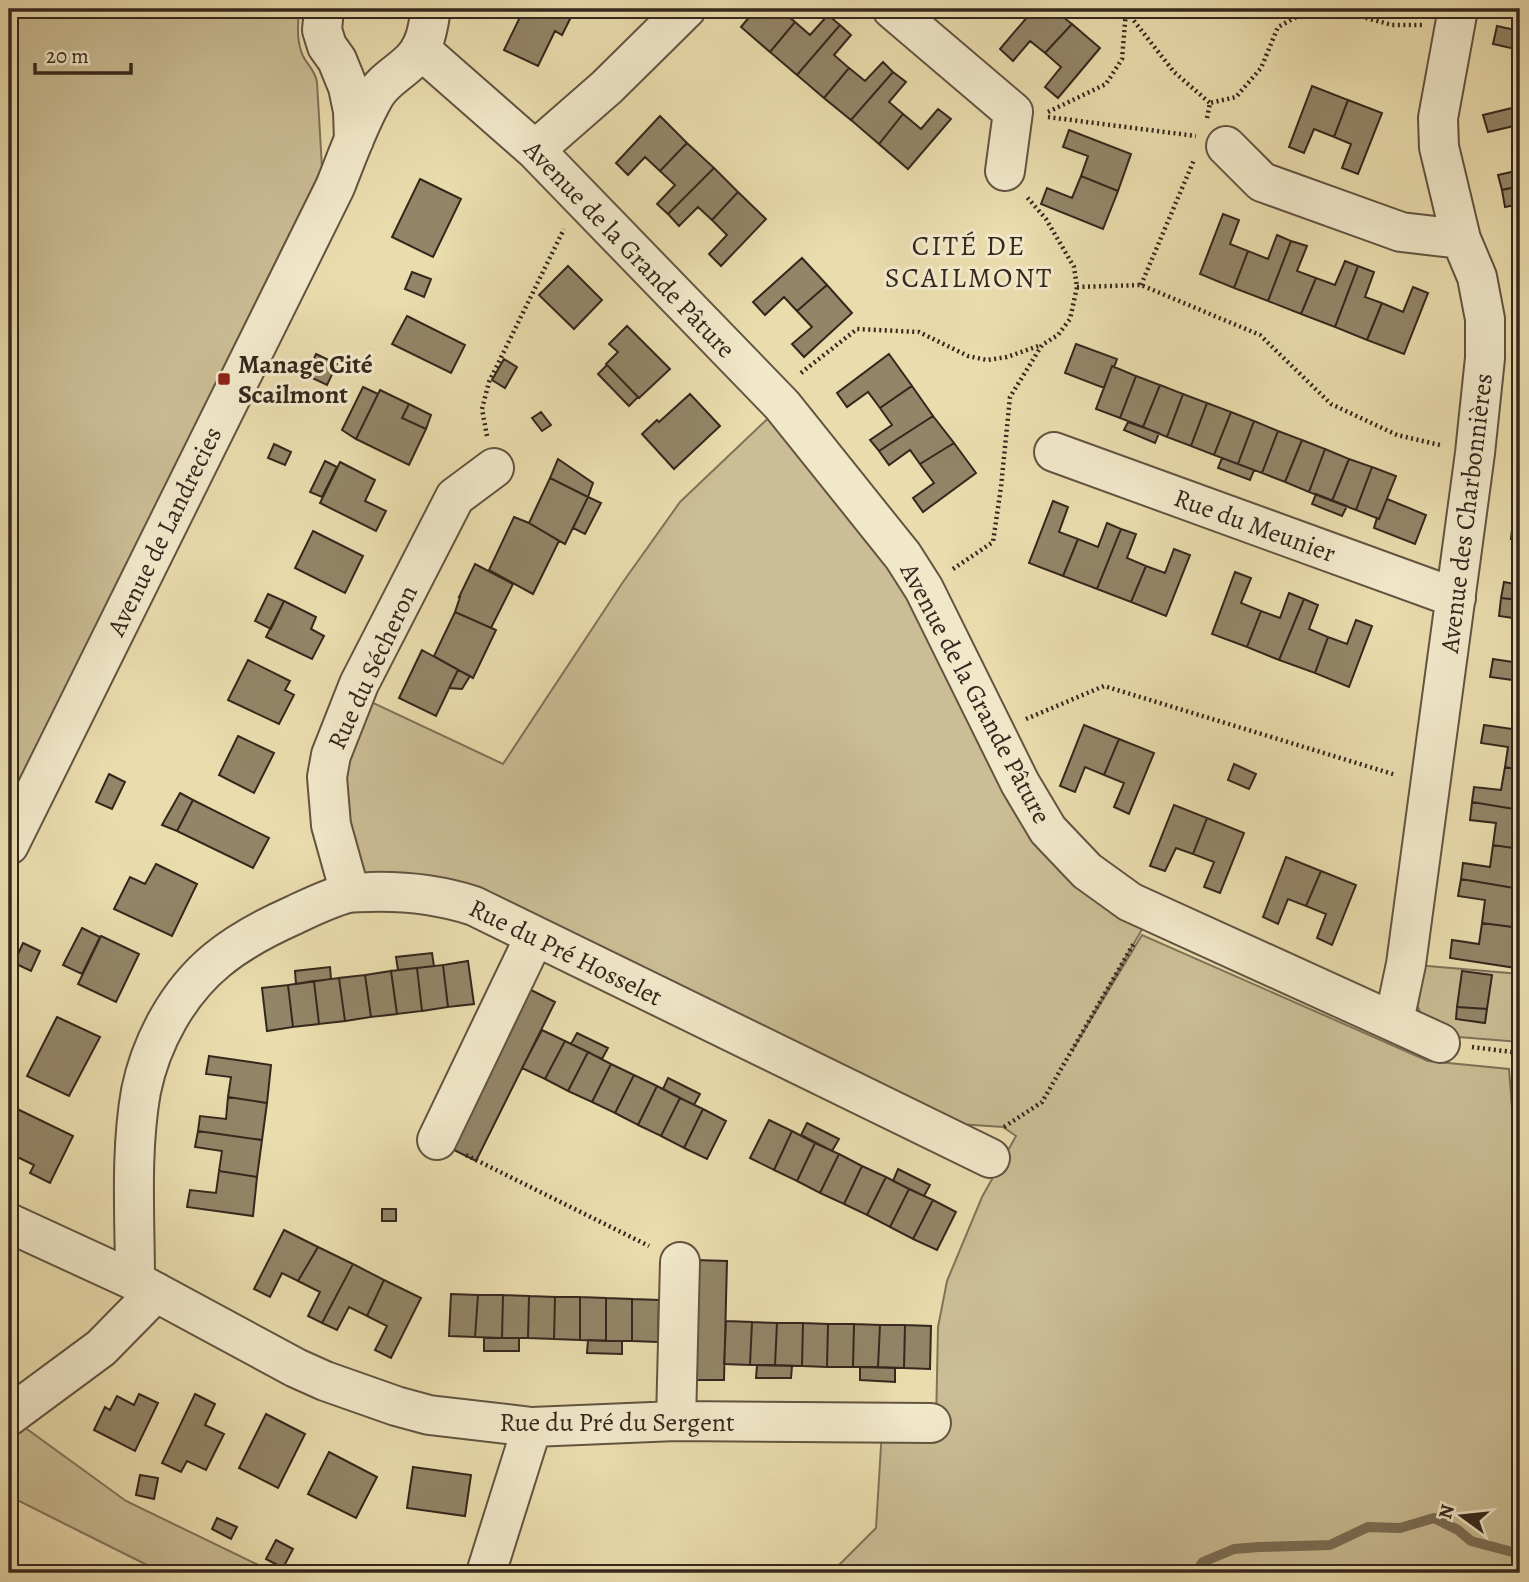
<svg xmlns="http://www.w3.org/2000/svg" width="1529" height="1582" font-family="Alegreya,serif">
  <rect width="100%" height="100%" fill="#eadcad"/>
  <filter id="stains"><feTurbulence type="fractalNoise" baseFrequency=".00286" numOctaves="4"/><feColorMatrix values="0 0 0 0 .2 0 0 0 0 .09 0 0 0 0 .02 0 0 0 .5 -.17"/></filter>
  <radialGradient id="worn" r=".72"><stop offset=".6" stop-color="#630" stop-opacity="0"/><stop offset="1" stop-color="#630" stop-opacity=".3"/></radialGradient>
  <path fill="#cbbd95" stroke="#807259" stroke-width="2" d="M9,9H299C298,24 296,41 303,56C308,66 315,70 317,82L322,168L9,802Z
    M782,405L875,520L1020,783L1152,912L1072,1051L1142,935L1428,1061L1509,1069L1515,1146L1516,1052L1520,1053V1573H831L876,1528L882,1430L936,1425L938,1327L947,1281L982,1197L1016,1136L1003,1127L943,1123L363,873L353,863L341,747L365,699L503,764L623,582L680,502Z
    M1416,965L1520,974V1042L1446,1036L1421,1014L1415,1001Z
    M9,1416L126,1501L275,1573H163L9,1496Z"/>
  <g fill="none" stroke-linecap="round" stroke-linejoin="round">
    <path stroke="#7c6e56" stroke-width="10" d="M1195,1573L1203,1562L1234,1549L1259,1547L1330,1545L1368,1527L1400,1528L1434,1518L1458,1530L1471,1541L1520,1554"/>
  </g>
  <path fill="#938568" stroke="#35271d" stroke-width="2" d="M524,9H575L562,35L555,31L538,66L504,50Z
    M756,9H779L795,22L770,52L741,27Z
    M1034,9H1053L1072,24L1045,53L1030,41L1013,61L1000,49Z
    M828,15L840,25L797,75L770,52L795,22L810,35Z
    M1072,24L1100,48L1058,98L1045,87L1061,67L1045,53Z
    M840,25L851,35L834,55L849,68L824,98L797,75Z
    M1497,26L1520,31V50L1493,44Z
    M883,62L893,72L851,120L824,98L849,68L865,81Z
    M893,72L906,82L889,102L903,114L879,144L851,120Z
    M1312,86L1348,100L1334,137L1314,129L1304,153L1289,147Z
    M1348,100L1382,113L1358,174L1342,168L1351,144L1334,137Z
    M1520,106V146L1514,126L1488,132L1483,115Z
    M938,109L951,119L908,169L879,144L903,114L921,129Z
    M660,116L687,143L660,171L645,157L628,175L616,163Z
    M1069,130L1131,154L1118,191L1081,176L1088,156L1063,147Z
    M687,143L714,168L668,214L657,204L675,185L660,171Z
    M714,168L738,192L712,220L698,207L679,226L668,214Z
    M1520,170V186L1502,190L1498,175Z
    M1081,176L1118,191L1103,229L1041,204L1047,188L1072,198Z
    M420,179L461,199L433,257L392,237Z
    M1520,186V204L1505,207L1502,190Z
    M738,192L766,219L721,266L709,254L727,235L712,220Z
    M1223,214L1239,220L1230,244L1248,251L1234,288L1200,274Z
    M1277,235L1291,241L1268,301L1234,288L1248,251L1268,259Z
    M1291,241L1307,246L1297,271L1316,278L1301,314L1268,301Z
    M802,258L827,285L797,311L784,297L765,315L753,302Z
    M1345,261L1358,266L1335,327L1301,314L1316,278L1335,285Z
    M568,266L602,300L574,329L539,295Z
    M1358,266L1374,272L1365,297L1382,303L1367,340L1335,327Z
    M412,272L431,279L424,297L405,289Z
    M827,285L852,313L804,357L792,344L812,327L797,311Z
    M1413,287L1428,293L1404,354L1367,340L1382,303L1403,312Z
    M407,316L465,345L451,373L392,344Z
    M627,326L670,369L639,398L606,364L618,352L609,344Z
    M1076,344L1117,359L1114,367L1112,366L1104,388L1065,373Z
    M316,354L337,364L327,385L306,375Z
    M889,354L912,386L880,408L868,392L847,407L837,393Z
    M504,359L517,367L505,388L492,380Z
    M607,365L638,397L629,406L598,374Z
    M1112,366L1136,376L1120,418L1096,409Z
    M1136,376L1160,385L1143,427L1120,418Z
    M1160,385L1183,394L1167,437L1143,427Z
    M912,386L933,416L879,451L870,440L892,425L880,408Z
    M363,387L378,394L356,439L342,430Z
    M380,390L409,404L402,418L426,429L409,465L356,439Z
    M690,394L720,426L674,469L642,434L657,420L659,422Z
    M1183,394L1207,403L1191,446L1167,437Z
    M1207,403L1231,412L1214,455L1191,446Z
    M409,404L431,415L426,429L402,418Z
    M541,412L551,425L542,431L532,418Z
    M1231,412L1254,421L1238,464L1214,455Z
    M933,416L954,443L920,464L910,450L889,465L879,451Z
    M1254,421L1278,431L1262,473L1238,464Z
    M1128,422L1159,433L1155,443L1124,430Z
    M1278,431L1302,440L1285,482L1262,473Z
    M1302,440L1325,449L1309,492L1285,482Z
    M954,443L976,473L923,512L913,498L934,483L920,464Z
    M274,444L291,452L285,465L268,458Z
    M1325,449L1349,459L1332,501L1309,492Z
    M1222,458L1254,470L1250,480L1218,468Z
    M558,459L593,483L588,497L550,478Z
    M1349,459L1372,467L1356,510L1332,501Z
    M325,461L337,467L322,497L310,492Z
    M340,462L375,480L365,501L386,511L376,531L320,503Z
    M1372,467L1396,476L1379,519L1356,510Z
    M550,478L588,497L565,544L529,523Z
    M1316,494L1347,506L1342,516L1312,504Z
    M588,497L601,503L585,534L573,528Z
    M1387,499L1426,515L1415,544L1374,528L1377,518L1379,519Z
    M1053,501L1068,507L1059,532L1078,539L1063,576L1029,563Z
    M514,517L529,523L559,541L533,594L489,570Z
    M1513,521L1520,522V540L1511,539Z
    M1107,523L1121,529L1097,589L1063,576L1078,539L1098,547Z
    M1121,529L1136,534L1127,558L1146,566L1131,602L1097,589Z
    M313,531L363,556L345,593L295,568Z
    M1174,549L1190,555L1166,616L1131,602L1146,566L1165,573Z
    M475,564L513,584L491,628L455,612L460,597H459Z
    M1235,572L1251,578L1241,603L1261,611L1247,647L1212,634Z
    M1504,582L1520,585V600L1501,598Z
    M1289,593L1304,599L1279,660L1247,647L1261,611L1280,618Z
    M268,594L284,601L271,629L255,621Z
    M1501,598L1520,600V619L1499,616Z
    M1304,599L1318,605L1309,629L1328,637L1315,673L1279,660Z
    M284,601L316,617L311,629L324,636L312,659L266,637Z
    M455,612L496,630L473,678L434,656Z
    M1356,620L1372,626L1349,687L1315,673L1328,637L1347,644Z
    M422,650L458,670L436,716L399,698Z
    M1493,659L1520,663V681L1490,677Z
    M248,660L290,681L285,690L294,695L279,724L228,700Z
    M458,670L470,676L462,689L449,688Z
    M1084,725L1119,739L1104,775L1085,767L1075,792L1060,786Z
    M1484,725L1520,730V770L1505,767L1508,747L1481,743Z
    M238,736L274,753L254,793L219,775Z
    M1119,739L1154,753L1129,814L1114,807L1124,783L1104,775Z
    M1234,764L1256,774L1249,789L1228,780Z
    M1505,767L1520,770V810L1472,802L1474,787L1501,790Z
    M109,774L125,782L112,809L96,802Z
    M180,793L193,800L177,831L162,825Z
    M193,800L269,838L253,868L177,831Z
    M1472,802L1520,810V849L1493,845L1496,823L1470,820Z
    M1174,805L1207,818L1193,854L1176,848L1165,871L1150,866Z
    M1207,818L1244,833L1220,893L1204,887L1214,862L1193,854Z
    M1493,845L1520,849V889L1461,879L1463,863L1490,867Z
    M1286,857L1321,871L1306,906L1288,899L1278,924L1263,917Z
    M156,864L197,884L172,936L114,909L130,877L145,884Z
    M1321,871L1356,885L1332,945L1317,938L1326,914L1306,906Z
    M1461,879L1520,889V928L1482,923L1485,900L1458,896Z
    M1482,923L1520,928V945L1516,968L1450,958L1452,940L1479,944Z
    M82,928L100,937L82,974L63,965Z
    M101,936L139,954L116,1002L78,984Z
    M23,943L40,951L31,971L14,963Z
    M432,953L434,966L398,970L396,957Z
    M468,961L474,1004L448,1007L443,965Z
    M443,965L448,1007L422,1011L417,968Z
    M330,967L331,979L296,984L295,971Z
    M417,968L422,1011L397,1014L391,971Z
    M391,971L397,1014L371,1017L365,975Z
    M1462,971L1492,975L1487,1009L1457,1007Z
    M365,975L371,1017L345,1021L339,978Z
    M339,978L345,1021L319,1024L314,981Z
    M314,981L319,1024L293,1027L288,985Z
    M288,985L293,1027L267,1031L262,988Z
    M527,988L555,1002L476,1161L448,1147Z
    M1457,1007L1487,1009L1485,1023L1456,1019Z
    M57,1017L100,1037L69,1096L27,1076Z
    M542,1030L565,1041L545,1079L522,1068Z
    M577,1033L608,1048L602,1059L571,1044Z
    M565,1041L588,1052L568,1091L545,1079Z
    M588,1052L611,1064L592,1102L568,1091Z
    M209,1056L271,1065L267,1103L228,1097L231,1077L206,1074Z
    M611,1064L634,1075L615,1113L592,1102Z
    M634,1075L657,1086L638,1125L615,1113Z
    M668,1078L700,1094L694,1105L663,1089Z
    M657,1086L680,1098L661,1136L638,1125Z
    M228,1097L267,1103L262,1140L198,1131L200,1116L226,1119Z
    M680,1098L703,1109L684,1148L661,1136Z
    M9,1105L73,1136L50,1183L30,1173L34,1165L9,1153Z
    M703,1109L726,1121L707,1159L684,1148Z
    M769,1120L792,1131L774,1170L750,1158Z
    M807,1123L839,1139L832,1151L801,1135Z
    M198,1131L262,1140L257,1177L219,1171L222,1151L195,1147Z
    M792,1131L815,1143L797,1181L774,1170Z
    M815,1143L839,1154L820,1193L797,1181Z
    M839,1154L862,1166L844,1204L820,1193Z
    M862,1166L886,1177L867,1215L844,1204Z
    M898,1169L930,1185L924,1196L893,1181Z
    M219,1171L257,1177L253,1216L187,1207L190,1190L216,1193Z
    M886,1177L909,1189L890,1227L867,1215Z
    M909,1189L933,1200L913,1239L890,1227Z
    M933,1200L956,1212L937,1250L913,1239Z
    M382,1209H396V1221H382Z
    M284,1230L318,1247L298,1281L282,1273L270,1297L254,1289Z
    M318,1247L353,1264L322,1323L308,1316L320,1292L298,1281Z
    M695,1260L727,1261L724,1380H692Z
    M353,1264L384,1280L367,1316L349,1307L337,1330L322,1323Z
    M384,1280L421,1298L391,1358L375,1350L387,1326L367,1316Z
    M451,1294L478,1295L475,1337L449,1336Z
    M478,1295H503L502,1338L475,1337Z
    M503,1295L529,1296L528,1338H502Z
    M529,1296L555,1297L554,1339L528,1338Z
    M555,1297H580V1340L554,1339Z
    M580,1297L606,1298V1341L580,1340Z
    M606,1298L632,1299V1341H606Z
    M632,1299L659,1300L658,1342L632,1341Z
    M726,1321L752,1322L750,1365L724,1364Z
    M752,1322L777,1323L775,1365H750Z
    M777,1323H803L802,1366L775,1365Z
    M803,1323L828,1324L827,1367L802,1366Z
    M828,1324H854L853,1367H827Z
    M854,1324L880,1325L878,1367H853Z
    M880,1325H905L904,1368L878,1367Z
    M905,1325L931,1326L930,1369L904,1368Z
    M484,1338H519V1351H484Z
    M588,1340L622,1341V1354L587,1353Z
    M757,1365L792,1366L791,1378H756Z
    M860,1367L895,1368V1382L860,1380Z
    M139,1394L158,1403L135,1451L94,1430L105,1407L110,1410L117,1396L134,1405Z
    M195,1394L215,1404L205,1425L224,1434L206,1470L187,1461L181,1472L162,1463Z
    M266,1414L305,1434L278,1488L239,1468Z
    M329,1452L377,1477L356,1518L308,1494Z
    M413,1467L471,1475L465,1516L407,1508Z
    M140,1475L158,1478L154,1499L136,1495Z
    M217,1518L237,1527L231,1539L212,1529Z
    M276,1540L293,1549L283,1568L266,1559Z"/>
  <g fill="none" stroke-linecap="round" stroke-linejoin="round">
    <defs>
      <path id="minor" d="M324,9L322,30L327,46L337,60L348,87L353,111L354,140
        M892,9L1013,112L1005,171
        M420,49L535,150L782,405L903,556L924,589L1020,783L1048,830L1087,871L1130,902L1440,1043
        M1226,146L1262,182L1401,232L1461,239
        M535,150L607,87L686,9
        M1054,452L1456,598
        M9,845L335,187C347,157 358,125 374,97C383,80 400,73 413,59C426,45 428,27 431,9
        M350,893L331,825L327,777L331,755L359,684L455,497L494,468
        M1394,1021L1406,964L1475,453L1485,358V319L1477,277L1461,239L1439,147L1438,118L1458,9
        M437,1140L535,936
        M9,1223L135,1281L296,1368L325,1381L396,1406L429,1415L532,1427L676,1421L931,1423
        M135,1281C135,1219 130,1153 141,1091C151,1042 178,992 217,960C240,941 267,927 294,915C311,907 329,898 348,893C355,892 362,892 369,892C404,891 440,895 474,906L990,1158
        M9,1416L101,1348L156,1292
        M676,1421L680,1262
        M486,1573L532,1427"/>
    </defs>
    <use href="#minor" stroke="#625441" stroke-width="42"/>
    <path stroke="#35271d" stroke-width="4.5" stroke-dasharray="2 3.5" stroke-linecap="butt" d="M1115,9L1174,16L1194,9
      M1334,9L1392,25H1422
      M1127,12L1174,72L1210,103
      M1048,112L1106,84L1122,59L1126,11
      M1048,117L1196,136
      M1207,118L1210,103L1236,97L1261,68L1278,27L1311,9
      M1141,285L1194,160
      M1077,287L1141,285L1260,335L1331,404L1397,435L1440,445
      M801,373L857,329L919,332L968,356L987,360L1007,357L1041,345
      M487,436L482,409L489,382L564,229
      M953,569L993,542L1001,487L1010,397L1042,345L1058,335L1070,319L1077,287L1074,267L1046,219L1026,196
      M1026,719L1104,686L1396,775
      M1472,1047L1520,1053
      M1004,1127L1042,1102L1134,943
      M466,1155L649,1246"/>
    <use href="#minor" stroke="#f1e8ca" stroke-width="38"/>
  </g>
  <rect fill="#8f2418" stroke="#f1e8ca" stroke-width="2.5" x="217" y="372" width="14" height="14" rx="3.5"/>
  <g text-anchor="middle" stroke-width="6" stroke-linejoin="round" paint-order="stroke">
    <g font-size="26" fill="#35271d" stroke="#f1e8ca">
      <text transform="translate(630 249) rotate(46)" y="9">Avenue de la Grande Pâture</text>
      <text transform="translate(1466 513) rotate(-83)" y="9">Avenue des Charbonnières</text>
      <text transform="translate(1255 525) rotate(20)" y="9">Rue du Meunier</text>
      <text transform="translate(164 531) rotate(-64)" y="9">Avenue de Landrecies</text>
      <text transform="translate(372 667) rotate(-65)" y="9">Rue du Sécheron</text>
      <text transform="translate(976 693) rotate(62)" y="9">Avenue de la Grande Pâture</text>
      <text transform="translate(566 952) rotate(26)" y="9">Rue du Pré Hosselet</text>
      <text x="617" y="1431">Rue du Pré du Sergent</text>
    </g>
    <g font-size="26" font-weight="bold" fill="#35271d" stroke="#f1e8ca" text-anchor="start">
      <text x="238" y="373">Manage Cité<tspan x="238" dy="30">Scailmont</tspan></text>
    </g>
    <g font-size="28" letter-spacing="2" fill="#35271d" stroke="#f1e8ca">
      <text x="969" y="255">CITÉ DE<tspan x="969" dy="32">SCAILMONT</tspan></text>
    </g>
  </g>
  <rect width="1529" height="1582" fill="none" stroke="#eadcad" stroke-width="35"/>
  <rect x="10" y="10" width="1508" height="1561" fill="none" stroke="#35271d" stroke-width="3.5"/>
  <rect x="18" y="18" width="1494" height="1547" fill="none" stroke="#35271d" stroke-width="2"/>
  <g transform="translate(1462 1516) rotate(285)" stroke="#f1e8ca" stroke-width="5" paint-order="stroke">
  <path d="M0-5L12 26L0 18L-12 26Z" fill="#35271d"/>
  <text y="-10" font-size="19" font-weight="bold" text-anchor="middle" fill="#35271d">N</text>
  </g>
  <path d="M35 63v10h96v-10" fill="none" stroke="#35271d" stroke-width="3.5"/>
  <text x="46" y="63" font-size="21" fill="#35271d" stroke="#f1e8ca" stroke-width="5" paint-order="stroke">20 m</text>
  <rect width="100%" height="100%" filter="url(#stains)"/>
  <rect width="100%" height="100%" fill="url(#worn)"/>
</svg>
